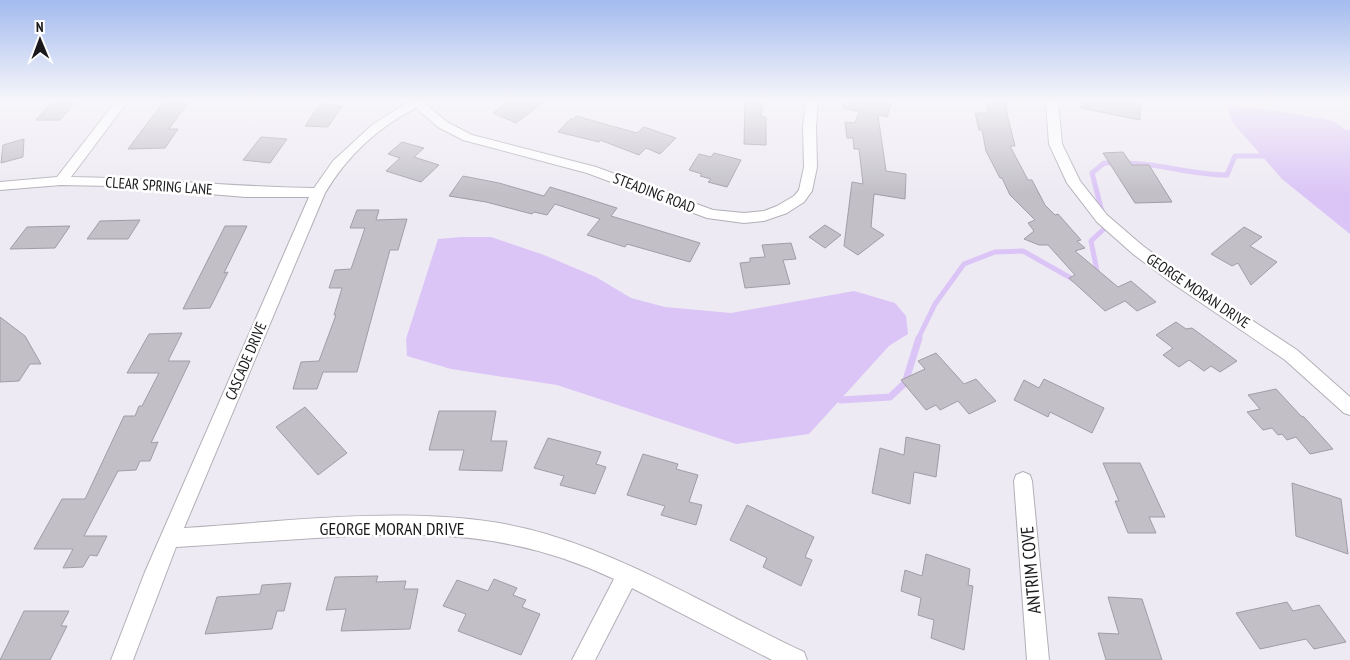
<svg xmlns="http://www.w3.org/2000/svg" width="1350" height="660" font-family="'PT Sans Narrow',sans-serif">
  <rect width="100%" height="100%" fill="#eeeaf3"/>
  <path fill="#dbc5f6" d="M1226,105L1272,110L1334,121L1344,129L1350,130V234L1282,179L1233,123Z
    M461,237H491L544,255L596,277L631,298L665,307L731,313L854,291L895,303L906,316L908,334L889,346L809,434L736,444L557,385L451,369L407,356L406,339L438,239Z"/>
  <g fill="none" stroke-linecap="round" stroke-linejoin="round">
    <path stroke="#dbc5f6" stroke-width="5" d="M1124,163C1159,163 1192,175 1227,175L1235,156H1269
      M1095,276L1097,271L1091,241L1106,227L1092,173L1104,163H1115
      M918,339L935,304L964,264L995,252L1023,251L1076,281"/>
    <path stroke="#dbc5f6" stroke-width="7" d="M841,400L890,397L905,383L919,338"/>
  </g>
  <path fill="#c2bfc7" stroke="#a09da5" d="M53,101H76L60,120H36Z
    M164,101H189L169,129H178L165,148L128,149Z
    M509,101H545L516,123L493,113Z
    M745,101H763L761,117H766V145L744,144Z
    M844,101H892L887,117L878,115L886,171L906,174L905,199L874,194L871,227L884,235L858,255L844,246L852,182L863,184L859,149H854L853,138H847L845,122L855,123L859,112L843,108Z
    M988,101H1008L1006,110L1015,146H1010L1028,180H1032L1045,205L1055,215L1058,214L1081,240L1077,241L1085,248L1075,251L1118,287L1131,281L1156,302L1137,311L1125,301L1105,311L1069,278L1075,275L1048,245H1039L1024,239L1034,231L1028,223L1035,220L1010,195L1002,178H1000L986,151L982,130H979L975,113H987Z
    M1082,101H1140V120L1081,108Z
    M320,104L342,106L328,127L305,126Z
    M576,116L637,133L644,127L676,138L660,154L646,148L639,155L600,140L599,142L558,132L570,119H573Z
    M261,137L287,139L270,163L243,160Z
    M24,139L23,157L1,163L3,145Z
    M402,142L424,148L414,157L439,165L421,182L386,171L400,158L388,154Z
    M1123,152L1132,165H1149L1172,202L1135,203L1103,153Z
    M714,153L741,160L727,187L708,182L711,179L700,176L702,174L689,170L699,154L711,157Z
    M463,176L499,183L544,196L550,187L573,194L617,208L611,216L700,243L690,262L627,244L625,247L587,235L600,219L555,204L547,215L534,212L532,214L486,202L449,196Z
    M357,210H379L376,220L407,219L398,250H390L357,372H323L317,389H293L301,362L319,361L336,315H334L342,288H329L335,270L351,269L365,228H350Z
    M140,220L128,239H87L100,221Z
    M825,225L841,235L825,248L809,237Z
    M70,226L55,248L10,249L27,227Z
    M225,226H247L224,273L228,272L210,308L183,309Z
    M1244,227L1262,237L1250,246L1277,262L1251,285L1238,263L1232,266L1211,254Z
    M791,243L796,259L783,260L790,284L745,288L740,263L750,262V258L765,257L762,245Z
    M0,317L25,336L41,364H30L19,381L0,382Z
    M1176,322L1186,329L1192,328L1237,361L1220,372L1211,366L1204,371L1189,360L1179,367L1163,355L1173,348L1156,335Z
    M182,333L168,361H190L151,443L158,442L150,461H140L136,470L118,471L84,536H107L97,556L90,555L83,567L63,568L73,549H34L62,499H85L124,416H135L139,406H142L159,373H127L149,334Z
    M936,353L964,384L976,379L996,401L969,414L958,401L940,410L936,405L926,410L901,380L925,369L918,361Z
    M1044,379L1104,408L1092,433L1050,412L1048,417L1014,400L1024,380L1039,388Z
    M1276,389L1301,416L1304,417L1333,449L1310,454L1296,437L1287,440L1282,434L1278,435L1272,428L1263,430L1247,412L1260,409L1248,395Z
    M305,407L347,453L318,475L276,427Z
    M439,411H496L491,441H507L502,471L459,470L464,450H429Z
    M906,437L940,445L936,477L914,472L910,504L872,493L880,448L904,455Z
    M548,438L601,452L596,464L606,467L595,494L560,485L564,476L534,468Z
    M643,454L678,464L676,469L698,475L689,502L702,505L696,525L661,515L665,506L627,495Z
    M1103,463H1140L1165,517H1149L1156,533H1128L1115,501H1119Z
    M1292,483L1341,499L1348,554L1296,536Z
    M747,505L814,537L805,557L812,560L801,586L763,567L767,558L730,540Z
    M926,554L970,569L968,585L973,586L964,650L931,638L934,620L918,615L921,598L901,591L905,570L922,576Z
    M378,576L376,582L406,581L404,589H418L410,629L341,631L346,609L326,610L335,577Z
    M494,579L517,588L513,595L526,600L522,607L540,614L521,655L458,631L466,614L443,606L457,580L488,591Z
    M291,583L284,611H277L272,629L205,634L217,597L260,594L262,585Z
    M1108,597L1142,599L1162,660H1106L1098,633L1119,634Z
    M1287,602L1293,611L1319,605L1346,642L1314,649L1306,639L1260,649L1236,613Z
    M24,611H69L61,626H67L50,660H0Z"/>
  <g fill="none" stroke-linecap="round" stroke-linejoin="round">
    <defs>
      <path id="street" d="M116,101H128L71,177C152,178 233,187 314,188L333,161L372,125L410,101H428L426,104L447,122L472,135L596,167L713,210L744,213L764,211L777,206L794,196L799,190L804,167L803,126L806,101H818L816,126L817,167L812,191L804,202L787,213L764,221L744,223L707,218L587,173L463,140L438,127L416,108C378,127 347,156 325,193L184,528C297,521 438,501 546,534C637,561 718,612 804,652L807,660H772L632,588L595,660H572L614,579C582,564 548,552 513,545C454,532 392,534 331,537C280,540 228,544 176,547L133,660H111L145,572L309,197H246L111,186L61,185L0,190V182L57,177Z
        M1046,101H1058L1062,144L1080,181L1107,215L1143,246L1183,275L1297,350L1350,397V415L1344,413L1285,360L1172,283L1133,254L1097,222L1067,183L1049,144Z
        M1023,472L1030,475L1032,481L1049,660H1027L1014,481L1016,475Z"/>
    </defs>
    <use href="#street" stroke="#b2afb7" stroke-width="2"/>
    <use href="#street" fill="#fff" fill-rule="evenodd"/>
  </g>
  <linearGradient id="sky" x2="0" y2="1"><stop stop-color="#a3bbee"/><stop offset="0.52" stop-color="#f7f6fa"/><stop offset="1" stop-color="#f7f6fa" stop-opacity="0"/></linearGradient>
  <rect width="1350" height="193" fill="url(#sky)"/>
  <g text-anchor="middle" stroke-width="5" stroke-linejoin="round" paint-order="stroke">
    <g font-size="15" fill="#1b191c" stroke="#fff">
      <text transform="translate(159 186) rotate(4)" y="5">CLEAR SPRING LANE</text>
      <text transform="translate(654 193) rotate(21)" y="5">STEADING ROAD</text>
      <text transform="translate(1198 291) rotate(34)" y="5">GEORGE MORAN DRIVE</text>
      <text transform="translate(246 361) rotate(-67)" y="5">CASCADE DRIVE</text>
    </g>
    <g font-size="18" fill="#1b191c" stroke="#fff">
      <text x="392" y="535">GEORGE MORAN DRIVE</text>
      <text transform="translate(1031 570) rotate(-95)" y="6">ANTRIM COVE</text>
    </g>
  </g>
  <g transform="translate(40 40) rotate(359)" stroke="#ffffff" stroke-width="4" paint-order="stroke">
  <path d="M0-4L9 19L0 12L-9 19Z" fill="#1b191c"/>
  <text y="-8" font-size="14" font-weight="bold" text-anchor="middle" fill="#1b191c">N</text>
  </g>
</svg>
